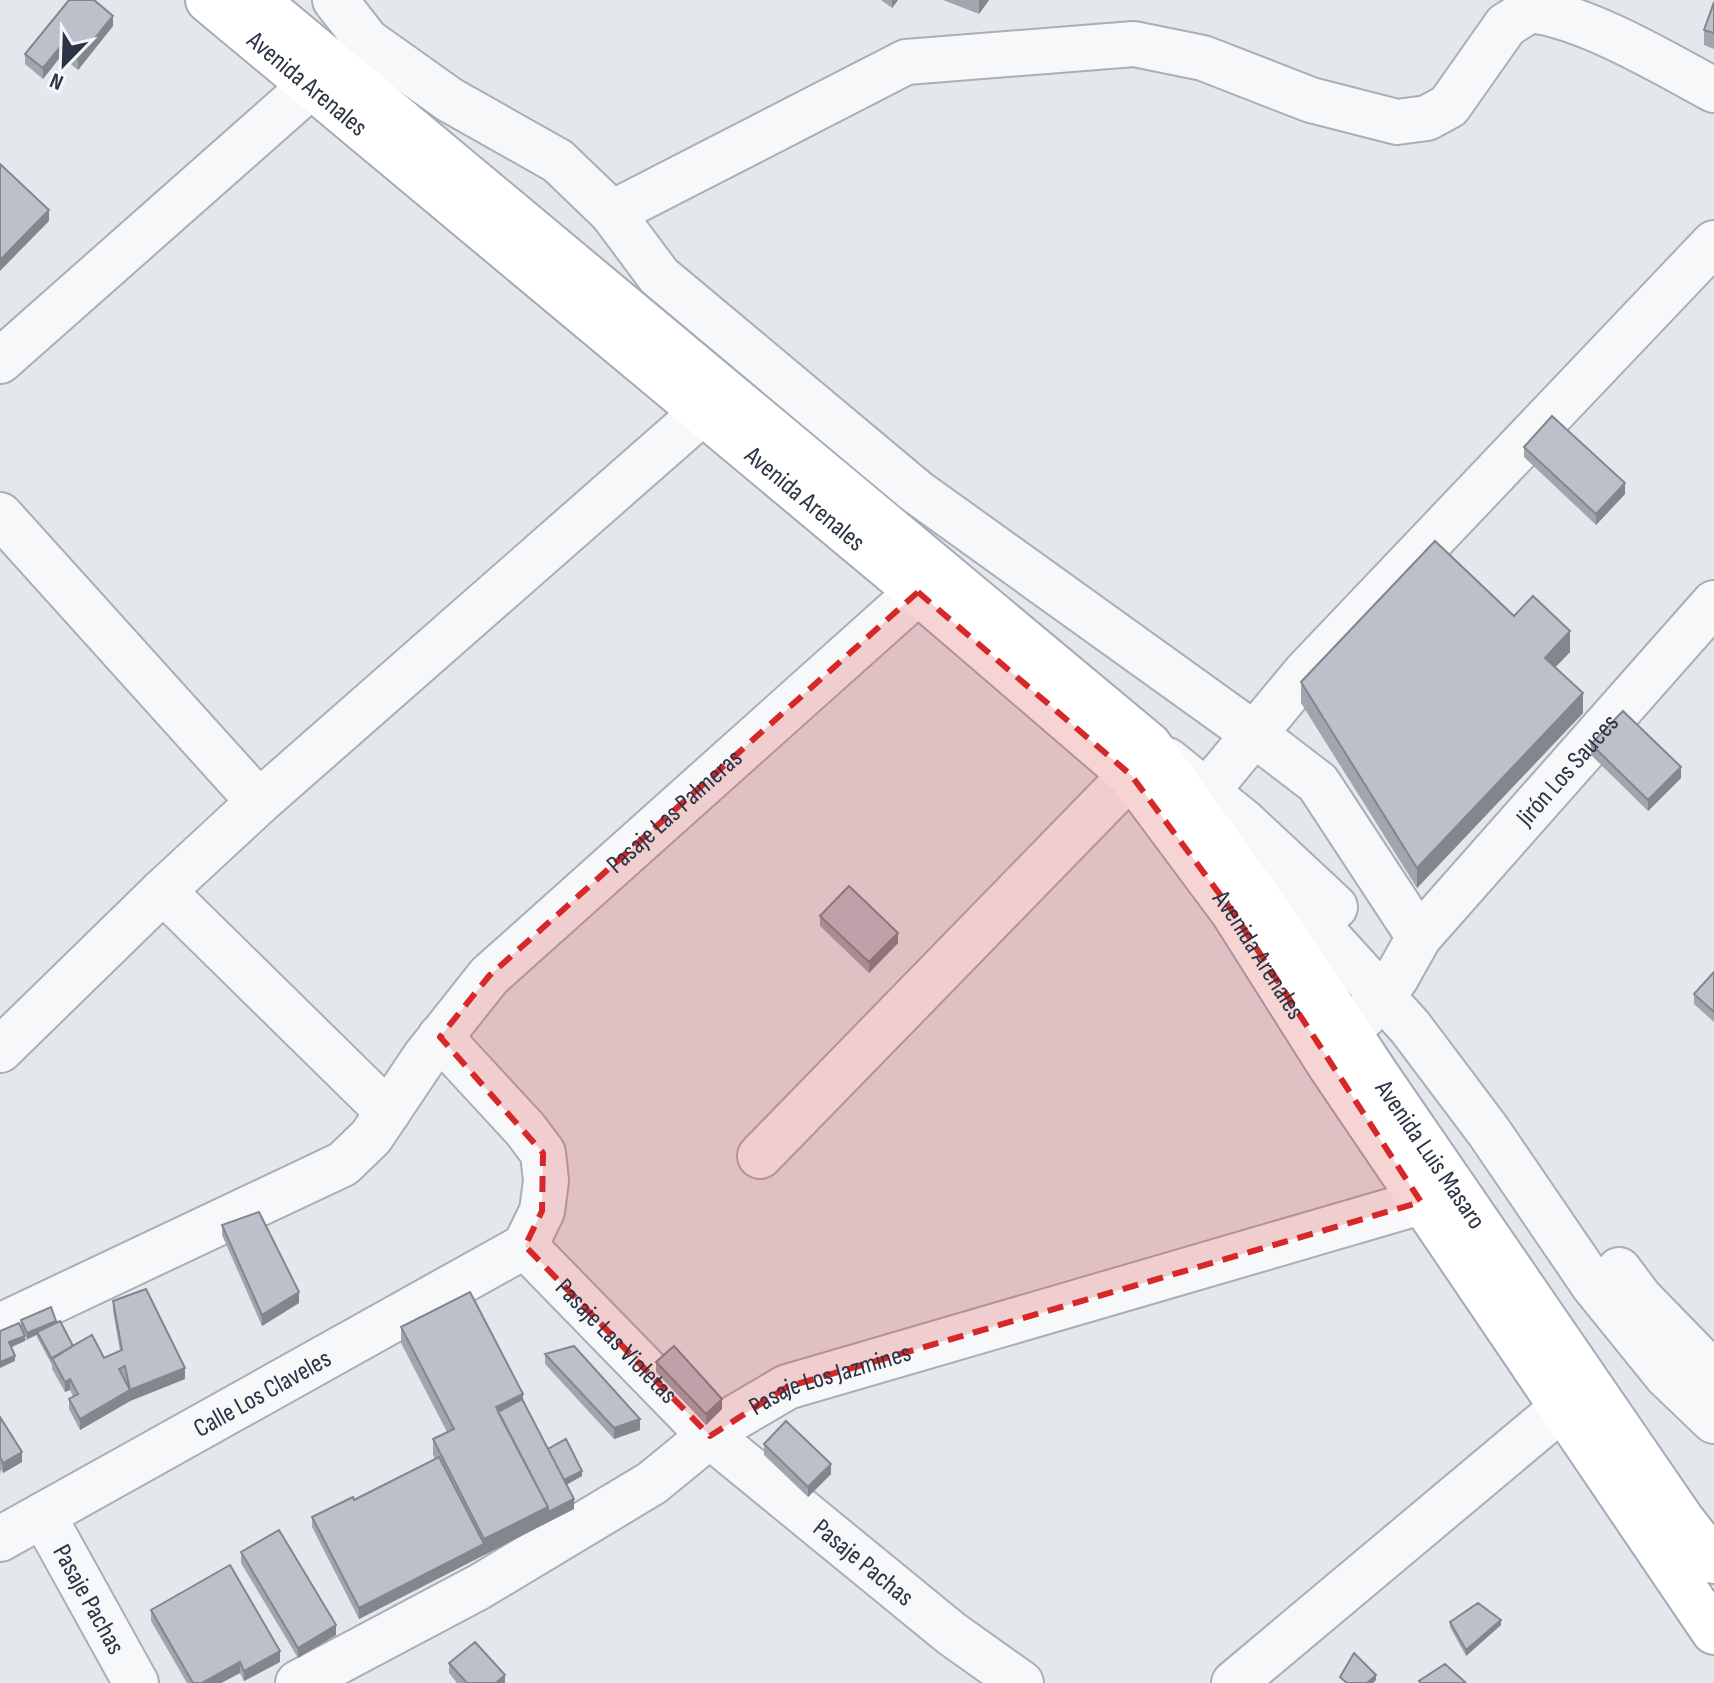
<svg xmlns="http://www.w3.org/2000/svg" width="1714" height="1683" font-family="'Sofia Sans Condensed',sans-serif">
  <rect width="100%" height="100%" fill="#e4e7ec"/>
  <g fill="none" stroke-linecap="round" stroke-linejoin="round">
    <defs>
      <g id="minor">
        <path d="M335,0L367,41L450,100L558,161L612,213L659,276L917,492L1254,734L1318,783L1419,937"/>
        <path d="M612,213L906,62L1134,44L1203,58L1311,100L1397,122L1427,118L1449,106L1506,25L1530,10C1587,17 1662,62 1714,90"/>
        <path d="M0,361L311,86L337,67"/>
        <path d="M0,515L259,802"/>
        <path d="M1167,760L1244,822L1335,907"/>
        <path d="M1187,815L1305,673L1714,243"/>
        <path d="M1247,870L1331,940L1410,1027L1489,1132L1594,1286L1666,1375L1714,1421"/>
        <path d="M163,891L388,1112"/>
        <path id="s1" d="M1364,1016L1396,978L1419,937L1714,603"/>
        <path d="M440,1037L525,1129L543,1153L546,1181L542,1211L525,1246"/>
        <path d="M0,1050L163,891L259,802L702,413"/>
        <path d="M760,1156L1131,775L1160,798"/>
        <path id="s2" d="M525,1246L710,1436L952,1634L1021,1683"/>
        <path d="M1619,1270L1640,1298L1714,1374"/>
        <path id="s3" d="M0,1326L343,1164L371,1137L424,1058L489,976L918,592"/>
        <path id="s4" d="M43,1515L136,1683"/>
        <path id="s5" d="M0,1539L525,1246"/>
        <path id="s6" d="M298,1683L479,1587L652,1483L724,1424L787,1387L1421,1202"/>
        <path d="M1234,1683L1562,1408"/>
      </g>
      <g id="major">
        <path id="s7" d="M208,0L918,592L1131,775L1233,912L1329,1064L1714,1632"/>
        <path id="s8" d="M256,0L1149,745L1282,931L1376,1074L1682,1520L1714,1561"/>
      </g>
    </defs>
    <use href="#minor" stroke="#a9aeb7" stroke-width="48"/>
    <use href="#major" stroke="#a3abb8" stroke-width="48"/>
    <use href="#minor" stroke="#f7f8fa" stroke-width="44"/>
    <use href="#major" stroke="#fff" stroke-width="44"/>
  </g>
  <path fill="#a1a5ae" d="M881,0H898L892,8Z
    M943,0H989L979,14Z
    M1714,2V49L1704,45V30Z
    M113,26L78,70L61,56L43,79L25,64V54Z
    M1524,447L1625,494L1596,525L1524,457Z
    M1514,616L1570,652L1555,667L1583,713L1417,888L1301,703V682Z
    M1591,744L1681,778L1648,811L1591,755Z
    M820,916L898,943L869,973L820,926Z
    M1714,972V1022L1694,1004V994Z
    M222,1225L299,1303L262,1326L222,1235Z
    M113,1301L185,1379L130,1401L80,1430L69,1409V1399L73,1396L70,1390L65,1392L52,1369V1365L37,1337V1334L27,1339L21,1326V1320L56,1322L73,1346L104,1358L120,1351L113,1311Z
    M401,1327L523,1401L548,1449L582,1476L566,1485L574,1509L359,1619L312,1527V1517L354,1500L435,1459L433,1455V1439L447,1432L401,1343Z
    M545,1354L640,1430L614,1439L545,1364Z
    M656,1362L722,1409L706,1425L656,1372Z
    M0,1417L22,1462L3,1473L1,1469L0,1476Z
    M764,1444L831,1474L808,1497L764,1455Z
    M241,1552L336,1635L298,1658L241,1563Z
    M151,1610L280,1662L244,1681L240,1673L221,1683H187L151,1621Z
    M1450,1622L1501,1625L1466,1656L1450,1627Z
    M449,1663L505,1683H457L449,1673Z"/>
  <path fill="#83868d" d="M892,0H898L892,8Z
    M979,0H989L979,14Z
    M113,16V26L78,70V59Z
    M61,46V56L43,79V68Z
    M49,210V221L0,271V260Z
    M1625,483V494L1596,525V514Z
    M1570,631V652L1545,678V658Z
    M1583,693V713L1417,888V868Z
    M1681,767V778L1648,811V800Z
    M898,933V943L869,973V962Z
    M299,1292V1303L262,1326V1315Z
    M56,1321V1326L27,1339V1333Z
    M25,1336V1341L9,1348V1342Z
    M15,1356V1361L0,1368V1362Z
    M185,1368V1379L130,1401L80,1430V1419L130,1390Z
    M70,1379V1390L65,1392V1382Z
    M523,1394V1409L500,1421L496,1407Z
    M722,1399V1409L706,1425V1414Z
    M640,1419V1430L614,1439V1428Z
    M22,1452V1462L3,1473V1463Z
    M831,1464V1474L808,1497V1487Z
    M582,1471V1476L562,1487V1482Z
    M574,1499V1509L359,1619V1608L484,1544V1539L548,1507Z
    M1501,1620V1625L1466,1656V1650Z
    M336,1625V1635L298,1658V1648Z
    M280,1651V1662L244,1681V1671Z
    M240,1662V1673L221,1683H202Z
    M505,1675V1683H496Z
    M1376,1675V1680L1373,1683H1367Z"/>
  <path fill="#bbc0ca" stroke="#83868d" stroke-width="2" fill-rule="evenodd" d="M69,0H94L113,16L78,59L61,46L43,68L25,54Z
    M1714,2V33L1704,30Z
    M0,164L49,210L0,260Z
    M1552,416L1625,483L1596,514L1524,447Z
    M1435,541L1514,616L1533,596L1570,631L1545,658L1583,693L1417,868L1301,682Z
    M1623,711L1681,767L1648,800L1591,744Z
    M849,886L898,933L869,962L820,916Z
    M1714,972V1012L1694,994Z
    M259,1212L299,1292L262,1315L222,1225Z
    M146,1289L185,1368L130,1390L80,1419L69,1399L78,1394L70,1379L65,1382L52,1358L92,1335L104,1358L122,1350L113,1301ZM125,1366L130,1390L119,1369Z
    M470,1292L523,1394L496,1407L548,1507L484,1539L433,1439L454,1429L401,1327Z
    M51,1307L56,1321L27,1333L21,1320Z
    M60,1321L73,1346L52,1359L37,1332Z
    M19,1323L25,1336L9,1342L15,1356L0,1362V1331Z
    M574,1346L640,1419L614,1428L545,1354Z
    M674,1346L722,1399L706,1414L656,1362Z
    M522,1399L574,1499L548,1512V1507L498,1412Z
    M0,1417L22,1452L3,1463L0,1457Z
    M786,1421L831,1464L808,1487L764,1444Z
    M566,1439L582,1471L564,1480L548,1449Z
    M439,1457L484,1544L359,1608L312,1517L353,1497L354,1500Z
    M279,1530L336,1625L298,1648L241,1552Z
    M230,1565L280,1651L244,1671L240,1662L202,1683H193L151,1610Z
    M1478,1603L1501,1620L1466,1650L1450,1622Z
    M475,1642L505,1675L496,1683H467L449,1663Z
    M1354,1653L1376,1675L1367,1683H1347L1340,1677Z
    M1445,1664L1466,1683H1421L1419,1681Z"/>
  <path fill="#d62828" fill-opacity="0.2" stroke="#d62828" stroke-width="6" stroke-dasharray="16 10" stroke-linejoin="round" d="M918,592L1131,775L1233,912L1421,1202L787,1387L710,1436L525,1246L542,1211L543,1153L440,1037L489,976Z"/>
  <g text-anchor="middle" stroke-width="8" stroke-linejoin="round" paint-order="stroke">
    <g font-size="26" fill="#2b3445" stroke="#f4f6f9">
      <text dy="9" stroke="none"><textPath href="#s7" startOffset="130">Avenida Arenales</textPath></text>
      <text dy="9" stroke="none"><textPath href="#s7" startOffset="778">Avenida Arenales</textPath></text>
      <text dy="9" stroke="none"><textPath href="#s1" startOffset="320">Jirón Los Sauces</textPath></text>
      <text dy="9" stroke="none"><textPath href="#s3" startOffset="866">Pasaje Las Palmeras</textPath></text>
      <text dy="9" stroke="none"><textPath href="#s7" startOffset="1426">Avenida Arenales</textPath></text>
      <text dy="9" stroke="none"><textPath href="#s8" startOffset="1660">Avenida Luis Masaro</textPath></text>
      <text dy="9" stroke="none"><textPath href="#s2" startOffset="132">Pasaje Las Violetas</textPath></text>
      <text dy="9" stroke="none"><textPath href="#s6" startOffset="616">Pasaje Los Jazmines</textPath></text>
      <text dy="9" stroke="none"><textPath href="#s5" startOffset="300">Calle Los Claveles</textPath></text>
      <text dy="9" stroke="none"><textPath href="#s2" startOffset="464">Pasaje Pachas</textPath></text>
      <text dy="9" stroke="none"><textPath href="#s4" startOffset="96">Pasaje Pachas</textPath></text>
    </g>
  </g>
  <g transform="translate(64 64) rotate(203)" stroke="#f4f6f9" stroke-width="6" paint-order="stroke">
  <path d="M0-6L14 30L0 20L-14 30Z" fill="#2b3445"/>
  <text y="-12" font-size="22" font-weight="bold" text-anchor="middle" fill="#2b3445">N</text>
  </g>
</svg>
